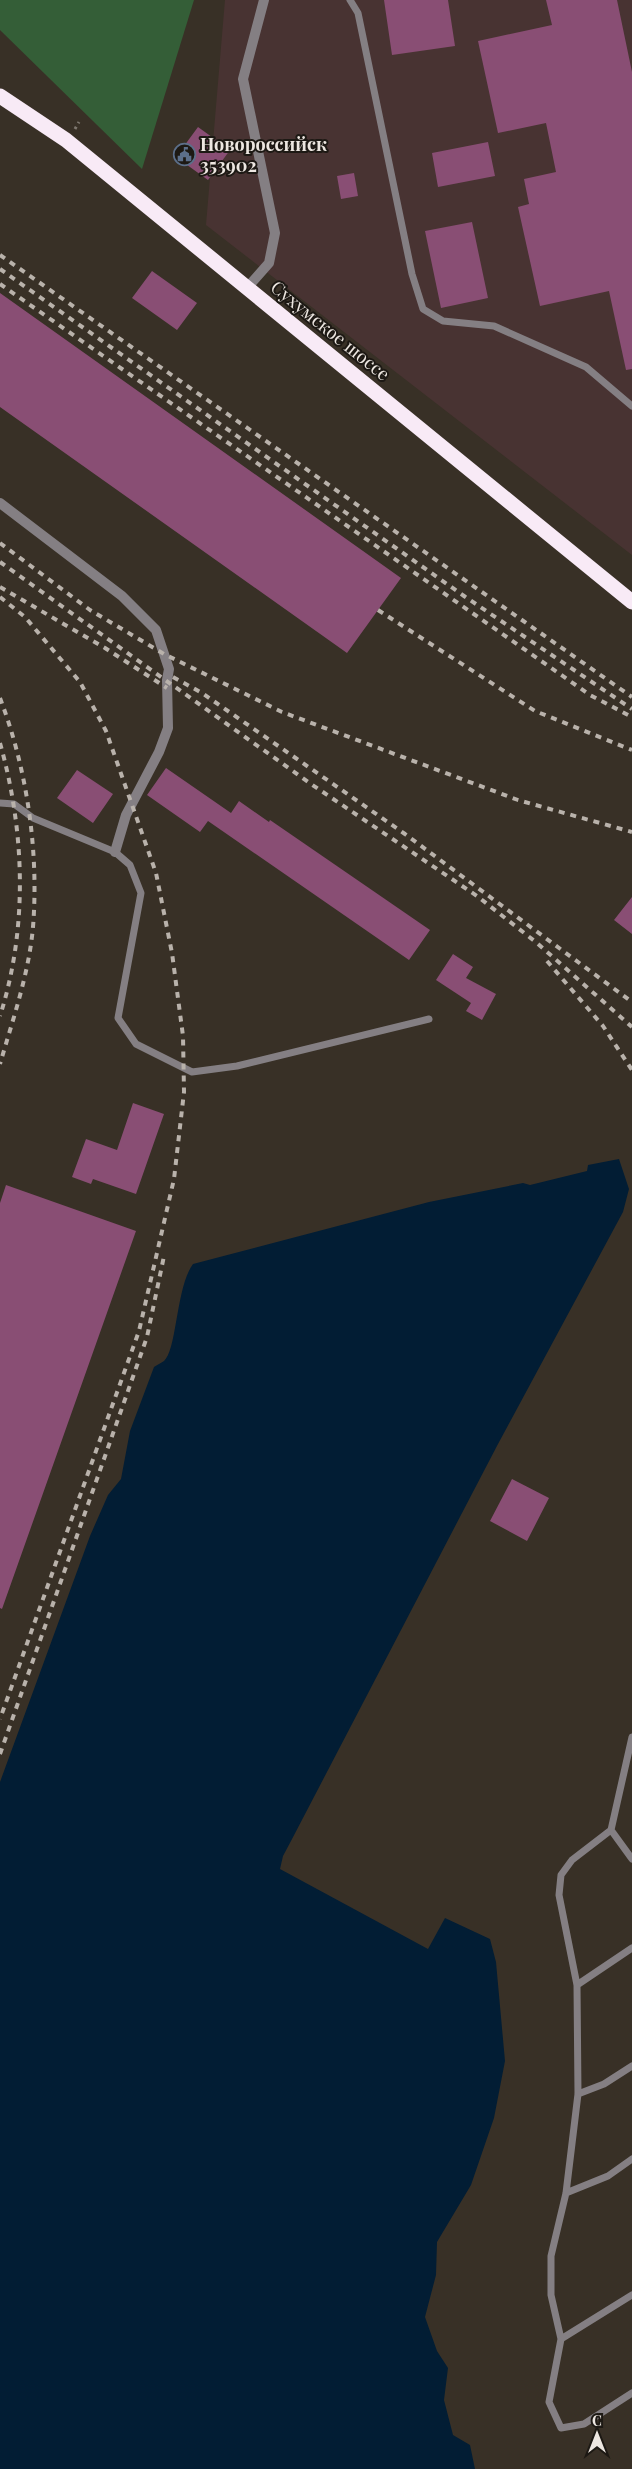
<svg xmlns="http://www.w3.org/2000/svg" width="632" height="2469" font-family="'Playfair Display',serif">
  <rect width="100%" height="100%" fill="#383026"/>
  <path fill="#483332" d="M225,0H632V555L206,225Z"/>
  <path fill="#345e37" d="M0,0H194L142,169L0,30Z"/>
  <path fill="#021d34" d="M619,1159L629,1189L623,1212L498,1444L291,1841L283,1856L280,1869L428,1949L445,1918L490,1939L496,1962L505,2061L494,2118L471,2185L437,2242L436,2275L425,2317L437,2351L448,2368L444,2400L453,2435L470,2445L475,2469H0V1782L90,1536L108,1495L121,1479L130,1431L154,1367C157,1365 161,1363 164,1361C177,1350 176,1287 193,1264L429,1202L523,1183L530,1185L587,1171L588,1165Z"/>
  <path fill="#894e74" d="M384,0H448L455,46L392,55Z
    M546,0H617L632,72V369L626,370L609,291L540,306L518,207L529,204L524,179L556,172L546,123L498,133L478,41L552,25Z
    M198,127L230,150L208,180L176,157Z
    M488,142L495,176L438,187L432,153Z
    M354,173L358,196L341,199L337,176Z
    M472,222L488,298L441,308L425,231Z
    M152,271L197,303L177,330L132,298Z
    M0,293L401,578L347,653L0,407Z
    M166,768L231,813L239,801L269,822L270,820L430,930L409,960L208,821L200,832L147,795Z
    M77,770L113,794L93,823L57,798Z
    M632,897V934L614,920Z
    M453,954L473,967L466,978L496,994L482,1020L466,1011L471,1003L436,980Z
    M133,1103L164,1114L136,1194L93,1179L91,1184L72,1177L86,1139L117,1150Z
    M6,1185L136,1231L2,1609L0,1608V1203Z
    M512,1479L549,1498L527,1541L490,1521Z"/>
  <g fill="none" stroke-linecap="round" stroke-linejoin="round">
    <path stroke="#7e776f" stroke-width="3" stroke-dasharray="2.5 4" stroke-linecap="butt" d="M75,129L79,122"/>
    <path stroke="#847f83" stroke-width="7" d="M350,0L358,13L412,274L423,309L443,321L494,326L586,367L632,406
      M0,803L14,804L33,818L115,852L130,865L141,893L118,1018L136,1044L192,1072L237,1066L429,1019
      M632,1737L611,1830L632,1859
      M611,1830L572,1860L561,1875L559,1895L577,1985L578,2094L566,2193L551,2256V2295L561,2339L549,2402L561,2428L584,2424L632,2393
      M577,1985L632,1948
      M578,2094L604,2084L632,2066
      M566,2193L608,2176L632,2159
      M561,2339L632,2295"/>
    <path stroke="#847f83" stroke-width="10" d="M247,288L269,263L275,233L243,79L264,0
      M0,503L122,596L156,630L169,669L167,680L168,728L159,752L126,815L115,852"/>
    <path stroke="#f8eaf6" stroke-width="15" d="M0,96L66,140L632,602"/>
    <path stroke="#b9b2ab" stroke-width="4" stroke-dasharray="6 6" stroke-linecap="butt" d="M0,255L632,697
      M0,269L464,596L632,709
      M0,284L590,695L632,717
      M0,543L90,610L164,654L282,712L518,800L632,832
      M0,562L311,784L477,896L537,943L632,1027
      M0,587L105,648L167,688
      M0,597L25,617L80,682L106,731L156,873L172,953L183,1036L184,1092L174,1179L139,1331L0,1719
      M378,610L535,711L632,750
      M173,677L202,693L405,834L632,1002
      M0,698C27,769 39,851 33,927C29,973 13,1019 0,1064
      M0,743C25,832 28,928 0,1016
      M547,961L603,1026L632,1070
      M0,1754L147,1337L164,1256"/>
  </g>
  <defs>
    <symbol id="civic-ring" viewBox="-11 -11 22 22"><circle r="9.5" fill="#1d1914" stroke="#5c6f8a" stroke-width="1.5"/><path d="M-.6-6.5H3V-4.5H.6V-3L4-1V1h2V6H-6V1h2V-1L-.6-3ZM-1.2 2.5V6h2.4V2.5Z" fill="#5c6f8a"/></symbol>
  </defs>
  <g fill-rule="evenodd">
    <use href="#civic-ring" x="172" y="142" width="25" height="25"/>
  </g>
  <g text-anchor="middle" stroke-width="4" stroke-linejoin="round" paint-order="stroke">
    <g font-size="18" font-weight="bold" fill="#ede7e1" stroke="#1d1914" text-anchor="start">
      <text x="200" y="151">Новороссийск<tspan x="200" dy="21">353902</tspan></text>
    </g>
    <g font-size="18" fill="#ede7e1" stroke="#1d1914">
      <text transform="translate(330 331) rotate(39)" y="6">Сухумское шоссе</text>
    </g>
  </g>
  <g transform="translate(597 2434)" stroke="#1d1914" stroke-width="4" paint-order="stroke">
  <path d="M0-4L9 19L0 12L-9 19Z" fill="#ede7e1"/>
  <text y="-8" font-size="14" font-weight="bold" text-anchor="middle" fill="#ede7e1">С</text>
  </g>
</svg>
